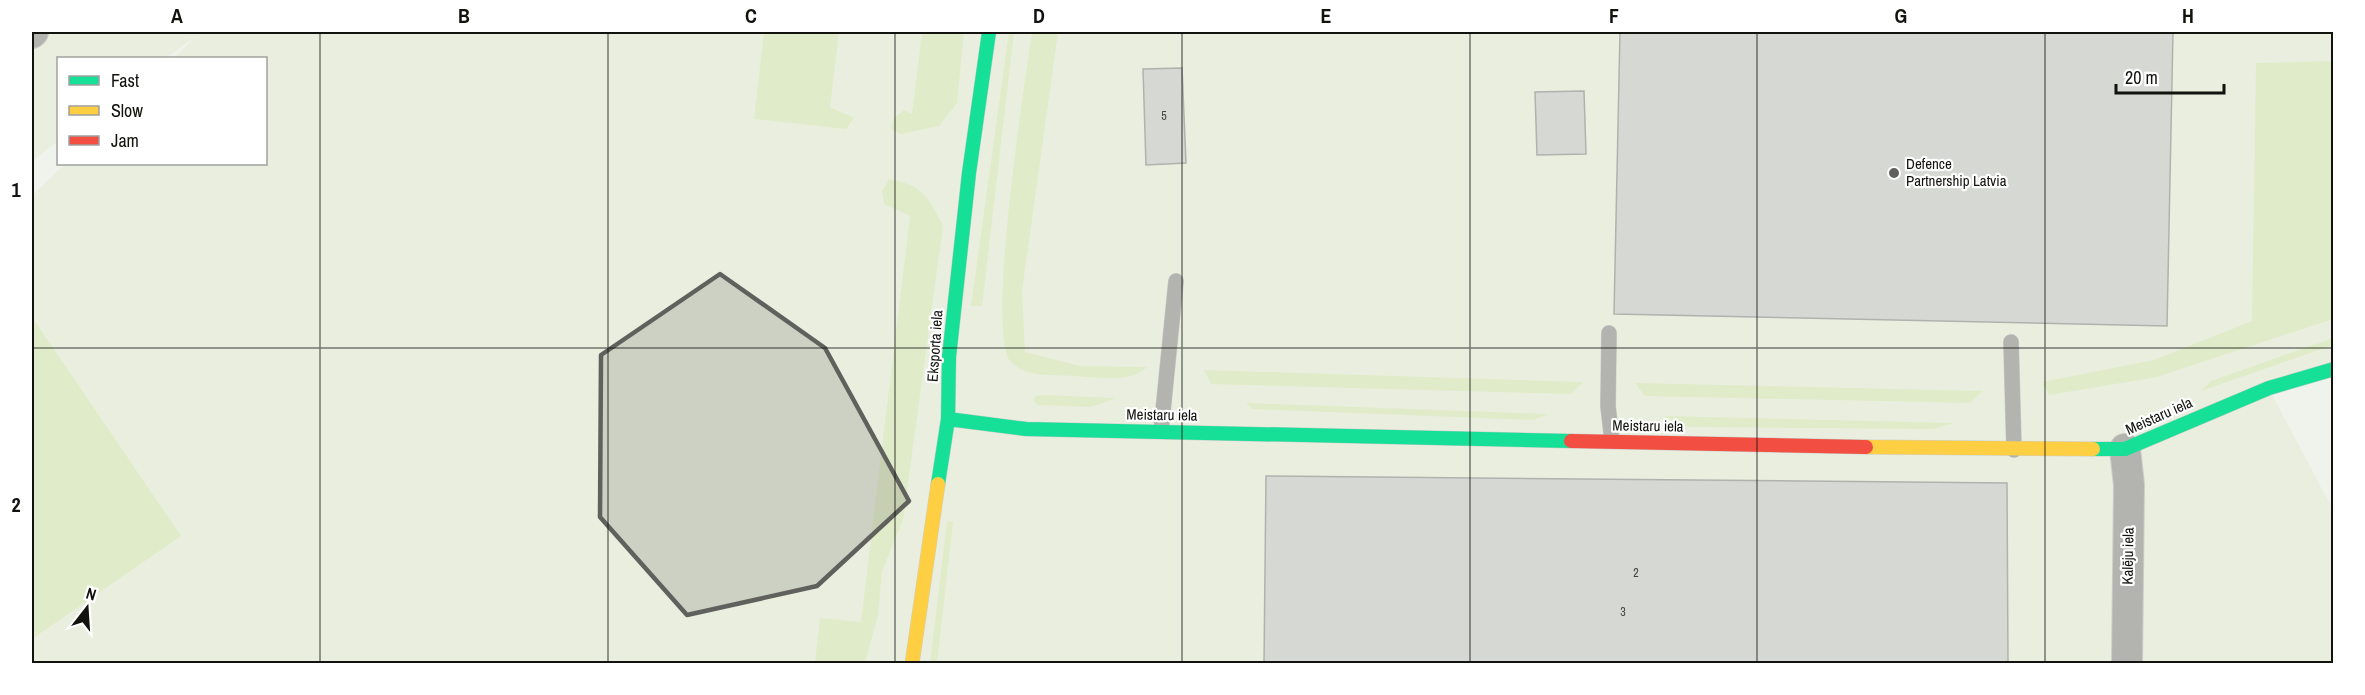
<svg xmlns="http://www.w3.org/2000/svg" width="2365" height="695" font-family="'Archivo Narrow',sans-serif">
  <rect width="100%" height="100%" fill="#f0f2ec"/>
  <path fill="#e9eedf" d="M32,32H2333V364L2269,389L2333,510V663H32V196L65,164H266V58H174L196,36L166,58H58V141L32,161Z"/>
  <path fill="#e0ecc9" d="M764,32H839L830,107L854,118L846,129L754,119Z
    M922,32H964L957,103L939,126L901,134L891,129L894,118L904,110L912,114Z
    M1009,32H1014L982,306H971Z
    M1032,32H1058L1022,291L1025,352L1080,366L1147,367C1131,384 1094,377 1073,376C1054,375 1025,377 1011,362C985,334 1025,82 1032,32Z
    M2333,61V319L2157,377L2049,395L2042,382L2154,360L2252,321L2256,63Z
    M889,179C922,185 929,197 943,226L903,520L882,571L878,615L865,663H815L820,618L861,622L910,216L884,204L882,191Z
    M32,317L181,536L32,639Z
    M2333,338V345L2201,391L2211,381Z
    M1204,370L1583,382L1571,394L1211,384Z
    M1635,383L1983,391L1970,403L1645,396Z
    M1044,395L1116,398L1091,407L1037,405L1033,400L1036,396Z
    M1246,403L1549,414L1533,420L1253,409Z
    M1663,416L1954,423L1933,429L1688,427Z
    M947,521L953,522L937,663L930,664Z"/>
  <path fill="#d6d8d3" stroke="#b0b2ad" stroke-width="1.5" d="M1620,32H2173L2167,326L1614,314Z
    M1182,68L1186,163L1146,165L1143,69Z
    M1584,91L1586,154L1537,155L1535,92Z
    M1266,476L2007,483L2008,664H1264Z"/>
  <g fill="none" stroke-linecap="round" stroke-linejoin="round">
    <defs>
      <path id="lane" d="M1609,333L1608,406L1612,441
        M2011,342L2014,450
        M1161,431L1176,281"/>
      <path id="street" d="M32,33L33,32
        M2125,449L2129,485L2127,664"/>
      <path id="fast" d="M948,419L1026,429L1571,441
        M2093,449H2125L2269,388L2334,369
        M938,484L948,419L949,357L969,173L989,32"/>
      <path id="slow" d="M1866,447L2093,449
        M912,664L938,484"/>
      <path id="jam" d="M1571,441L1866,447"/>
    </defs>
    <use href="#lane" stroke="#cccdc9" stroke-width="16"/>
    <use href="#street" stroke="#cccdc9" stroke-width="32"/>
    <use href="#fast" stroke="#cccdc9" stroke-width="15"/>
    <use href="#slow" stroke="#cccdc9" stroke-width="15"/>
    <use href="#jam" stroke="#cccdc9" stroke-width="15"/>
    <use href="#lane" stroke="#b3b4b0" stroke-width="15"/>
    <use href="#street" stroke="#b3b4b0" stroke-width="30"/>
    <use href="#fast" stroke="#16e098" stroke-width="14"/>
    <use href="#slow" stroke="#ffcf43" stroke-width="14"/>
    <use href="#jam" stroke="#f24e42" stroke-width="14"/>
  </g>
  <path fill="#60615c" fill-opacity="0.2" stroke="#60615c" stroke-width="4.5" stroke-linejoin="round" d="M720,274L825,348L909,501L817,586L687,615L600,517L601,355Z"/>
  <path fill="none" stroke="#12130f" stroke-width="1.5" stroke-opacity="0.55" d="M320,32V664M608,32V664M895,32V664M1182,32V664M1470,32V664M1757,32V664M2045,32V664M32,348H2334"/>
  <circle fill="#60615c" stroke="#fff" stroke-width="2" cx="1894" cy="173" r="6"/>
  <g text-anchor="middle" stroke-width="4.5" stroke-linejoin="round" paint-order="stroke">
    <g font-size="12" fill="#434440">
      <text x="1164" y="120">5</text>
      <text x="1636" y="577">2</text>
      <text x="1623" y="616">3</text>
    </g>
    <g font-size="15" fill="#12130f" stroke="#fff" text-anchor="start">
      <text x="1906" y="169">Defence<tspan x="1906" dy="17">Partnership Latvia</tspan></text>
    </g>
    <g font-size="15" fill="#12130f" stroke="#fff">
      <text transform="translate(935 346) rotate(-86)" y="5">Eksporta iela</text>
      <text transform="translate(1162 415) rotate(1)" y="5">Meistaru iela</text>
      <text transform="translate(2159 416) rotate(-24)" y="5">Meistaru iela</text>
      <text transform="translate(1648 426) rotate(1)" y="5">Meistaru iela</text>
      <text transform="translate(2128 556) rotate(-89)" y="5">Kalēju iela</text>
    </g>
  </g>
  <rect width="2365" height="695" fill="none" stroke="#ffffff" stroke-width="66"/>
  <rect x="57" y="57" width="210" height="108" fill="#ffffff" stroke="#a0a19f" stroke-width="1.5"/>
  <rect x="69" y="76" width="30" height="9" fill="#16e098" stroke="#a0a19f" stroke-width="1.5"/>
  <text x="111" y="87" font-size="18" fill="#12130f">Fast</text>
  <rect x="69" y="106" width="30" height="9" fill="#ffcf43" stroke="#a0a19f" stroke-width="1.5"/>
  <text x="111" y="117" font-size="18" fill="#12130f">Slow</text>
  <rect x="69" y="136" width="30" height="9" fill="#f24e42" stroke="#a0a19f" stroke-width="1.5"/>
  <text x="111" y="147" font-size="18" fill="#12130f">Jam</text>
  <g transform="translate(87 608) rotate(17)" stroke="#ffffff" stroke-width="4.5" paint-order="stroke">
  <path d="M0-4.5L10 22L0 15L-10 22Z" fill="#12130f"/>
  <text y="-9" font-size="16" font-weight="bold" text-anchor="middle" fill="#12130f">N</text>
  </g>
  <path d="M2116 84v9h108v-9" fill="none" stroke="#12130f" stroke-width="3"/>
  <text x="2125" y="84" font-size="18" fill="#12130f" stroke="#ffffff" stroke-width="4.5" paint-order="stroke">20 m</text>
  <rect x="33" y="33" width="2299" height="629" fill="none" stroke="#12130f" stroke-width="2"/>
  <g font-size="20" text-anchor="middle" font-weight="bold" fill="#12130f">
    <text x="177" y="23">A</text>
    <text x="464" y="23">B</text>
    <text x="751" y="23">C</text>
    <text x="1039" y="23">D</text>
    <text x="1326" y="23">E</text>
    <text x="1614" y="23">F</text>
    <text x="1901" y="23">G</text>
    <text x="2188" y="23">H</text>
    <text x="16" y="197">1</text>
    <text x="16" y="512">2</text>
  </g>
</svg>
